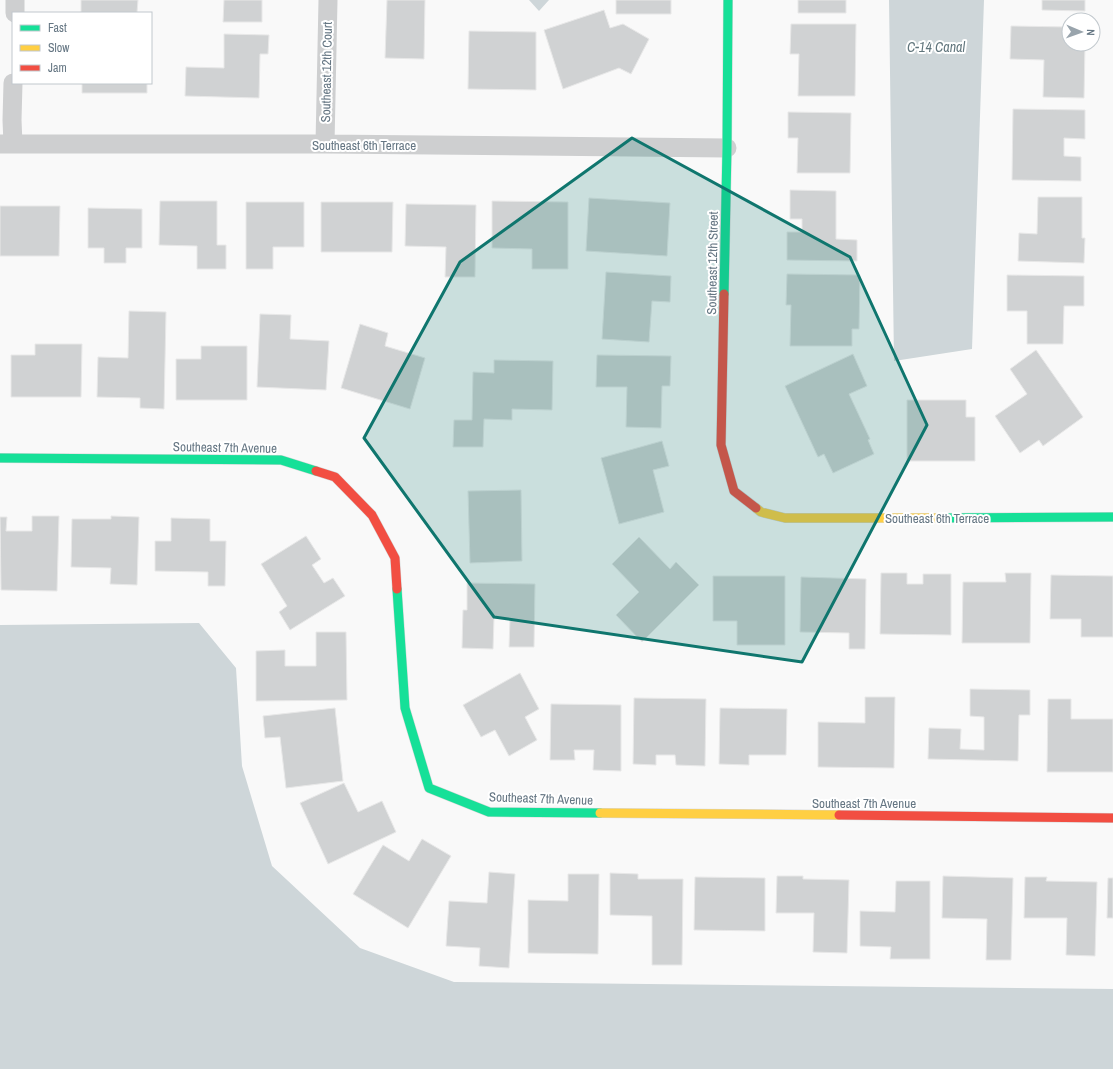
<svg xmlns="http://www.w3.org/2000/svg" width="1113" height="1069" font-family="'Archivo Narrow',sans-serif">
  <rect width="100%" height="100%" fill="#f9f9f9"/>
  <path fill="#ced6d9" d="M529,0H549L539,11Z
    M889,0H984L972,349L894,361Z
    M199,623L236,668L242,766L272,866L360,948L454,982L1113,989V1069H0V625Z"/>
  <path fill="#d0d2d3" stroke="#e8e8e8" d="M81,0H138L137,13H81Z
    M224,0H262V22H223Z
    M387,0H425L424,59L385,58Z
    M616,0H671V14H616Z
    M798,0H846V13H798Z
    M1042,0H1085V11L1042,10Z
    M604,10L610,28L623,24L649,39L631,74L619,68L563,89L544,30Z
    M791,24H856L855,96H798L799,54H790Z
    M1011,26L1069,27V44H1085L1084,98L1043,97L1044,60L1010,59Z
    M469,31L536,32V90L468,89Z
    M224,34L269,35L268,54H260L259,98L185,96L186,67L224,68Z
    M82,83H147V93H82Z
    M1013,109L1085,110V139L1064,138V156L1081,157V181L1012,180Z
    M788,112L851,113L850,173H797L798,138H788Z
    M790,190L836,191V239L857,240V261L787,260V232H802V219H790Z
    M1038,197H1082V238H1085L1084,263L1018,261L1019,233L1037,234Z
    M589,198L670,203L667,256L586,251Z
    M160,201H217V245H226V269H197V246L159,245Z
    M492,201L568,202V269H532V249L492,248Z
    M246,202H304V247H273V269H246Z
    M321,202H393L392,252H321Z
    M406,204L476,205L475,277H445L446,247L405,246Z
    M0,206H60L59,256H0Z
    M88,208L142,209V248H126V263H104V248H88Z
    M606,272L671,276L670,302L652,301L649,342L602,339Z
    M787,274L860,275L859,329H852V346H790L791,305H786Z
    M1007,275L1084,276V306H1064L1063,344H1027V311H1007Z
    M129,311L166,312L164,409L140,408V398L97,397L98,357L128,358Z
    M260,314L291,315L290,339L329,341L326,390L257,387Z
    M360,324L388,333L385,346L425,358L410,409L341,388Z
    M35,344H82L81,397H11V355H35Z
    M201,346H247V400H176V359H201Z
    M1036,350L1083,417L1043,446L1039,440L1020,453L995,416L1027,394L1010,369Z
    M853,354L867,386L849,394L870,439L868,440L874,454L833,473L824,454L818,457L785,386Z
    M597,355L671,356L670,386H662L661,428L626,427L627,387H596Z
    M494,360L553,361L552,410L512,409V420L484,419L483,447H453L454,420H472L473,372L494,373Z
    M907,400H966V417H975V461H907Z
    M662,441L669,466L653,470L664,512L619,524L601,458Z
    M521,490L522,561L470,563L468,491Z
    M32,516H59L57,591L1,590L0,517H7L6,531H32Z
    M111,516L139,517L137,585L110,584L111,568L71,567L72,519H111Z
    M171,518L210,519V541H226L225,586H208V572L155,571V541H171Z
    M306,536L321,559L312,565L324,583L333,578L345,596L290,630L279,612L287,606L261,564Z
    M639,537L670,569L676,562L699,585L642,642L616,615L639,592L612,564Z
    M881,573H907V584H923V574H951V635L880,634Z
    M1005,573H1031L1030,643H962L963,582H1006Z
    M1051,575L1113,576V637H1081V619H1050Z
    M713,576H785V645H737V621H713Z
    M801,577L866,579L865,649H849V633L800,632Z
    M467,583L535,584L534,647H509L510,619L494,618L493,649L462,648L463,610H467Z
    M316,632H346L347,700L256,701V651L285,650V666H316Z
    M520,673L539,709L525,717L537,740L509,756L495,730L481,737L463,705Z
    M970,689L1030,690V715H1019L1018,761L928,759L929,728L961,729L960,749L984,750V717L970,716Z
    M865,697H895L894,768L818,767V722L865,723Z
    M634,698L706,699L705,766L676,765L675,755H656V765L633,764Z
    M1048,699H1071V719H1113V772H1047Z
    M551,704L621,705V771L593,770L594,750H574L575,760H550Z
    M335,708L343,781L286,788L280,737L265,738L263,716Z
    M720,708L787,709L786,755H749V765L719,764Z
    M344,783L358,812L382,801L396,832L328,864L300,803Z
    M422,839L451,856L408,928L353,894L383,845L409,861Z
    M489,872L515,874L509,968L479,966L480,948L446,946L449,901L487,903Z
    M610,873L638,874V879H683L682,965H652V916L610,915Z
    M568,874H599L598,954L528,953V900L568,901Z
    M777,876H803V879L849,880L847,953L813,952L814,913H776Z
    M943,876L1013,878L1011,960H986L987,919L942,918Z
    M695,877L765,878V931L694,930Z
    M1025,877H1047L1046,881L1097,882L1095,956L1066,955L1067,918H1024Z
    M1108,878H1113V918H1107Z
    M896,881H930V959H890L891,947L860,946V911L895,912Z"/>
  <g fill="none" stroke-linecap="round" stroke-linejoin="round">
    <defs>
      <path id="fast" d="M724,294L727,148L728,0
        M0,458L281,460L316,471
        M938,518L1113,517
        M397,589L405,708L429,788L489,812L600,813"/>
      <path id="slow" d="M756,508L761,512L785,518H938
        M600,813L839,815"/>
      <path id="jam" d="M724,294L721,445L734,491L756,508
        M316,471L335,477L372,515L395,558L397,589
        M839,815L1113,818"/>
    </defs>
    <use href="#fast" stroke="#d5d6d7" stroke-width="10"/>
    <use href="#slow" stroke="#d5d6d7" stroke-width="10"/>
    <use href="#jam" stroke="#d5d6d7" stroke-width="10"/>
    <path stroke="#cecfd0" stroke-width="19" d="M15,13V0
      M13,83L12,120L13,144
      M0,144H325L727,148
      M325,144L328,0"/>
    <use href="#fast" stroke="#16e098" stroke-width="9"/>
    <use href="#slow" stroke="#ffcf43" stroke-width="9"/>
    <use href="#jam" stroke="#f24e42" stroke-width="9"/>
  </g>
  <path fill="#0f766e" fill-opacity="0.2" stroke="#0f766e" stroke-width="3" stroke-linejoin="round" d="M632,138L850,257L927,425L802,662L494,617L364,438L460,262Z"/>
  <g text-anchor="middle" stroke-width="4" stroke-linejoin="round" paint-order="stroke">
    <g font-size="13" fill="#657683" stroke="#fff">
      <text transform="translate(326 72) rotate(-89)" y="5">Southeast 12th Court</text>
      <text x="364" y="150">Southeast 6th Terrace</text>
      <text transform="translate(712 263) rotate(-89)" y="5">Southeast 12th Street</text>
      <text transform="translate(225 447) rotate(1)" y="5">Southeast 7th Avenue</text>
      <text x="937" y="523">Southeast 6th Terrace</text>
      <text transform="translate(541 798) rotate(2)" y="5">Southeast 7th Avenue</text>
      <text x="864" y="808">Southeast 7th Avenue</text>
    </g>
    <g font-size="14" font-style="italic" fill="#60757c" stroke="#fff">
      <text x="936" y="52">C-14 Canal</text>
    </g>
  </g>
  <rect x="12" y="12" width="140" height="72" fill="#ffffff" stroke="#c1c8cd"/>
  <rect x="20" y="25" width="20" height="6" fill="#16e098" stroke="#c1c8cd"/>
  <text x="48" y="32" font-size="12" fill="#657683">Fast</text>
  <rect x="20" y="45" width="20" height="6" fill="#ffcf43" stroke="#c1c8cd"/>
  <text x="48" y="52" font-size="12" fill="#657683">Slow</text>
  <rect x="20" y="65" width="20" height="6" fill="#f24e42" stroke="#c1c8cd"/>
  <text x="48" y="72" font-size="12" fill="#657683">Jam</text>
  <g transform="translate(1081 32) rotate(92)"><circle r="19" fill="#ffffff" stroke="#c1c8cd"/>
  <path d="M0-3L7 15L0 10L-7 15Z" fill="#99a4ac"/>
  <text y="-6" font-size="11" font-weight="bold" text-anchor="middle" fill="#657683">N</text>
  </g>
</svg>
